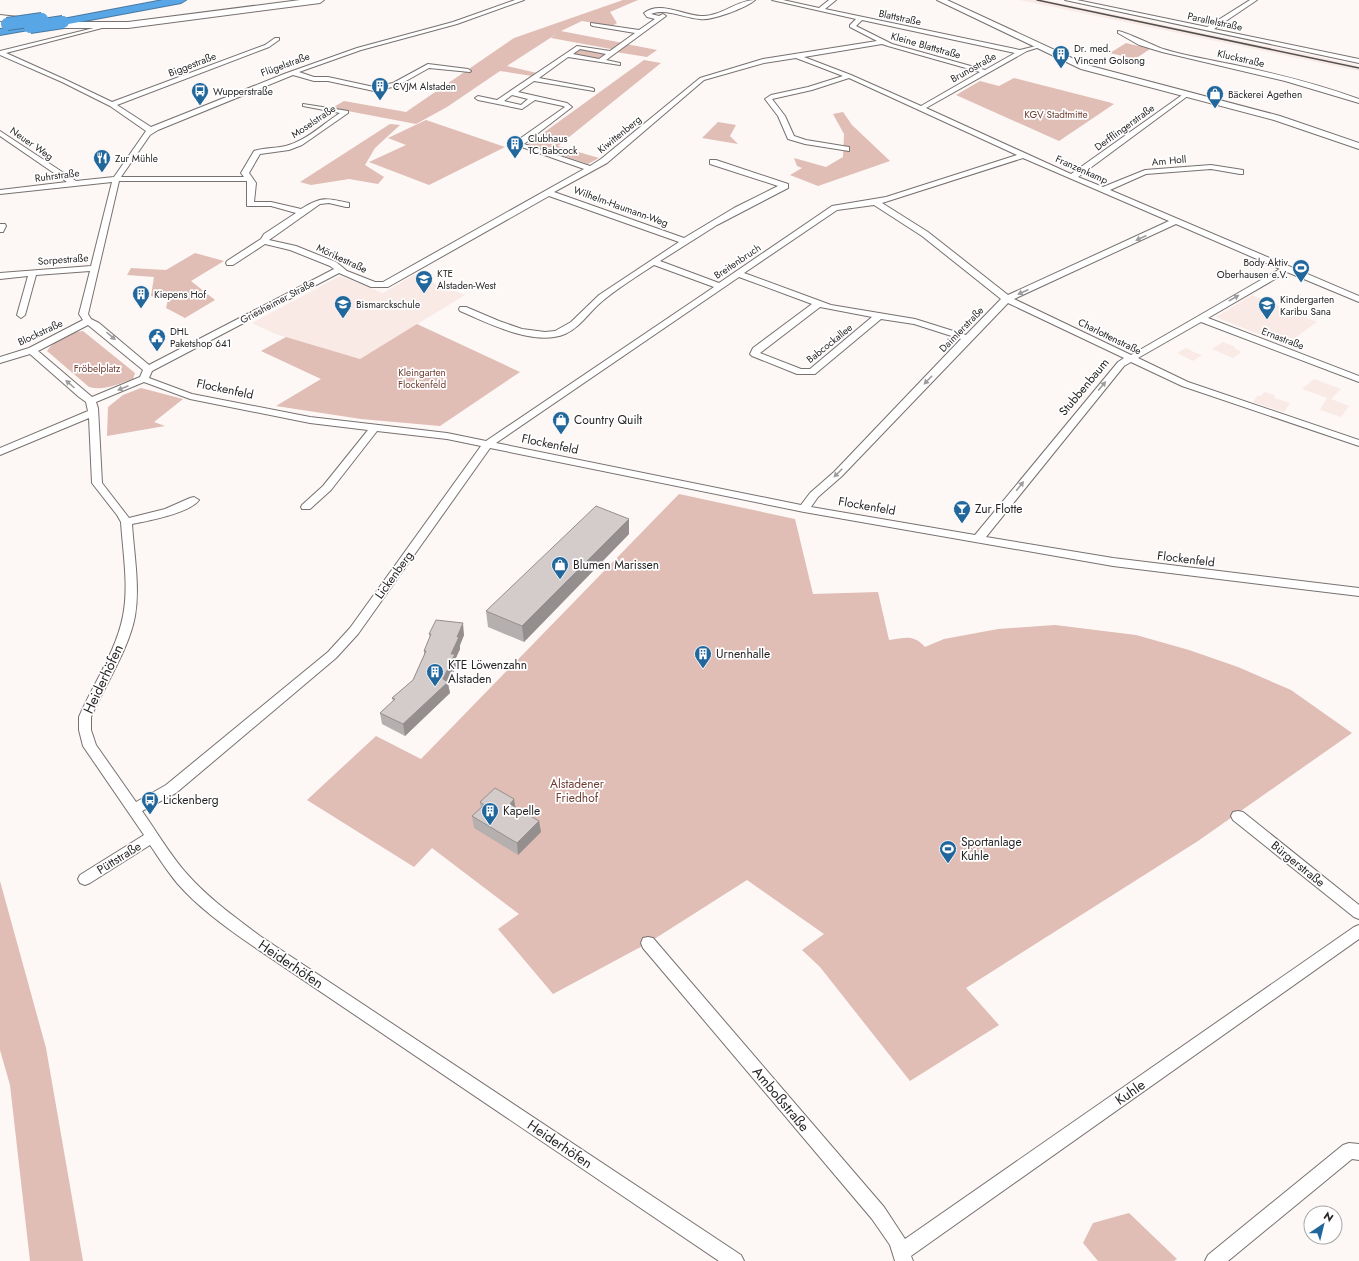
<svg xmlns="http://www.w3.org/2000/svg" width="1359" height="1261" font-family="Jost,sans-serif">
  <rect width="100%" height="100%" fill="#fdf7f5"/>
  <path fill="#f9eae6" d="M1020,0H1045L1338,61L1359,66V71Z
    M414,275L465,295L360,359L275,334L252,323L340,276L383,293Z
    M1252,295L1295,313L1317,322L1285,345L1216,317Z
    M1223,342L1235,347L1234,348L1240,351V353L1233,358L1212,349Z
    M1186,348L1196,353L1202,355L1193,361L1177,353Z
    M1314,379L1341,389L1331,399L1349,406L1341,417L1320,410L1327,398L1302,389Z
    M1264,392L1275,395L1274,398L1290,403L1284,412L1253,402L1258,395L1261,396Z"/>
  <path fill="#e0bdb5" d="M623,0H638L610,12L617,23L612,26L582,21L561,31L623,43L612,51H610L611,49L551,38L558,33L507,66L537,73L532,76L500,71L447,107L416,124L332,108L344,101L406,112L514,38Z
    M1126,43L1150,49L1135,59L1110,53Z
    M626,44L657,50L647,57L616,52Z
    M581,49L604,53L606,54L597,59L573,55L572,54Z
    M644,60L661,63L558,146L599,158L588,164L528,144Z
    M1014,78L1108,102L1114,104L1059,141L956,95L980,81L999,86Z
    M843,112L852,125L890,161L818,186L790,175L802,168L797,166L794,158L826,167L843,157L844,134L833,114Z
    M426,120L505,147L429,185L369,162L406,145L388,138Z
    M718,122L736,125L730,136L738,144L702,138Z
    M390,124L400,125L375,148L365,165L384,177L378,184L349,179L311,185L300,182Z
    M195,253L224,261L191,281L215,300L185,318L166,308L168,300L151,296L154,277L127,275L131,268L166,270Z
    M417,324L520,372L440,426L361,419L276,406L321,379L261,351L286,337L360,359Z
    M83,331L135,373L133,379C118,384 105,391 89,387L47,351C54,340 70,332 83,331Z
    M141,388L183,399L154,422L165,426L107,436L108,407L123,395Z
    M679,494L795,519L813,594L878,592L889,640C906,638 913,634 925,647L944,639L998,629L1055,625L1136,635L1189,650L1238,667L1291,690L1352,733L1198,841L966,988L999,1025L910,1081L820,967L802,950L824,934L747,880L648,943L553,994L498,929L519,914L432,848L414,867L307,800L376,736L421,759Z
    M0,881L46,1048L83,1261H30L10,1085L0,1050Z
    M1129,1213L1177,1259L1174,1261H1098L1083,1243L1093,1223Z"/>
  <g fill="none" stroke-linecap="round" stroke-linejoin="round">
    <defs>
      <path id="minor" d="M515,0H524L457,24L361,50L299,72L314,77H328L374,87L393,83L428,64L468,69L471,71L470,72L429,68L397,86L374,91L328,81H314L293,75L158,130L150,135L121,177H244L241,173L254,151C266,147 277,149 289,145C308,139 323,124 340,113L303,106V104L348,111V113L302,145L289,150L260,154L249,173L256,183L254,202H271L301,209C322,196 326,198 349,203V207H346L329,203L320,204L269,240L296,246L336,262L347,271L375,282H383L584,169L516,145L518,140L565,107L563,106L535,100L522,109L478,100L475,98L478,96L497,100L577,46L610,51L635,33L593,26L591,25V23L639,30L655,19L647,17L644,13C660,0 684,16 702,16C720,17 737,0 755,0C746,8 711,21 700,19C684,18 666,8 651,14L659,16L663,14L666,16L606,60L620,63V65L568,57L539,78L592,88L594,89V91L534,81L518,92L567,103L572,107L524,144L590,166L601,159L700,78L763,59L877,41L850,27V25L856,19L772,0H783L819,8L829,0H836L825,9L1020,50L1040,45V47L1027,51L926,108L1071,174L1185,93H1189V95L1078,177L1103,187L1145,170L1211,165L1243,170V174H1240L1211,169L1146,174L1110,190L1359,296V302L1287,272L1208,318L1359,376V382L1201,322L1138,358L1188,382L1359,440V446L1182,386L1131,362L1124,366L986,537L1113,558L1359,588V596L1113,566L804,512L490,448L358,634L336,658L176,793L142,811C157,832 170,855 187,874C208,898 235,917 260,936L741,1255L744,1261H719L250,944C224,926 198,907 177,883C167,871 159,858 150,845L90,883L85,885L80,883L78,879L80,875L144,835L83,746L79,730V717C93,684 116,652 123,616C129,586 123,553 121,522L117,515L92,483L89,418L0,455V448L88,411L86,402L79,397L30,354L0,363V357L29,348L83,320L79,314L90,271L36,275L25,315L21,318L17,315L28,276L0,279V273L91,266L112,182L0,194V190L67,182L0,136V131L76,181L114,177L146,131L110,106L62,82L0,55V51L102,26V28L6,53L66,80L112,102L265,45L275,38H279V40L269,47L117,105L151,127L284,74L357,48L453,22ZM862,20L1015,53L985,70L892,44L856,26ZM882,44L888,46L980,72L921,106L851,75L804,57ZM580,49L606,54L599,59L573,54ZM796,58L843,76L808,87L771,95L765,99L778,116L788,139L805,144L849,151V147L806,140L794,136L785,116L772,99L812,90L849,78L1017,155L886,197L832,206L719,283L660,261L717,225L788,188V184L716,160H710V164L778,186L734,208L684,238L554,192L607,163L704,80L764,63ZM512,95L528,99L521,105L504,101ZM1023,158L1169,221L1008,295L928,232L882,203ZM119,181H247V206H271L296,213L264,234L261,239L227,261L226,263L227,265H233L265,244L290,250L330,266L334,269L149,365L99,323L91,319L88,314ZM549,196L679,242L599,295L571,322L555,331L545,332L522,329L499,321L466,307H460L459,309L460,311C488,323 534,347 565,334C579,328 588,314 599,304C616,289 636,277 654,265L714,287L486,441L447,433L310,417L192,394L149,378L152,371L339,273L371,287H388ZM874,205L922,236L1001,299L966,335L915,319L831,305L744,273L837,210ZM1176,224L1280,269L1131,355L1014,299ZM739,277L812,304L753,348L750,354L752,356L797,374H815L881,319L914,324L961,339L834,472L810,493L801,505L496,443ZM1008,303L1124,358L1118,362L975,535L811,507L818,497L842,476ZM820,307L872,317L810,369H801L760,353ZM88,325L143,370L140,377L92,397L38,351ZM144,382L190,399L310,423L368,430L323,486L302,505L301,507L302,509H310L331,490L377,431L447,439L481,446L350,628L328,652L166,785L136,802L96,745L91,730V717C105,685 129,649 135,616C140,586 134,555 132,524C148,521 190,513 199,500L194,497L190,498L165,509L129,518L102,483L98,408L96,402Z
        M1065,0H1077L1207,27L1250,0H1257L1214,29L1359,59V63Z
        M1118,31C1121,30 1155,46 1163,49C1186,56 1211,60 1235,65C1277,74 1318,84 1359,99V103L1285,81L1162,52L1139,45L1118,33Z
        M0,224H5L6,226L3,232H0Z
        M1238,811L1243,812L1359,905V919L1354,917L1233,820L1231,816L1233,812Z
        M1359,925V939L911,1256L913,1261H895L890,1245L872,1219L643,948L641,943L643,938L648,937L653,938L884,1207L905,1239L1354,927Z
        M1349,1143L1359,1144V1160L1352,1159L1228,1261H1205L1208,1255L1343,1145Z"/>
      <path id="tertiary" d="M937,0H947L1087,65L1280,116L1359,143V149L1274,120L1081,69Z"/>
      <path id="secondary" d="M300,0H324L320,3L128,28H64L0,21V15L64,22H128Z"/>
      <path id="motorway" d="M163,0H186L181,3L63,25L59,24L57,22L59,20L63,19Z
        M30,24L34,25L36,27L34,29L0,35V29Z"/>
    </defs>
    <use href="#minor" stroke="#777170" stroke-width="2"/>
    <use href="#tertiary" stroke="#777170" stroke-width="2"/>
    <use href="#secondary" stroke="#777170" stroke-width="2"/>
    <use href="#motorway" stroke="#4879a2" stroke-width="2"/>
    <use href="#minor" fill="#fff" fill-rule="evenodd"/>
    <use href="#tertiary" fill="#fff" fill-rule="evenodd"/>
    <use href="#secondary" fill="#fff" fill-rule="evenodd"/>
    <use href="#motorway" fill="#59a6e6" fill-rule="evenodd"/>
    <path stroke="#52504f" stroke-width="1.5" d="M1037,0L1359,68"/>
    <defs>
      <path id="motorway-bridge" d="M7,24L42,19
        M30,27L63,22"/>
    </defs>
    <use href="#motorway-bridge" stroke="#4879a2" stroke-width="14" stroke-linecap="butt"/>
    <use href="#motorway-bridge" stroke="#59a6e6" stroke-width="12"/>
  </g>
  <path fill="#b5afaf" d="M629,534L524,642L488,627L486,611Z
    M429,634L464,635L460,645V649L455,660L456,666L448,684L450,693L405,736L382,724L380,713L393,701L392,698L413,680L424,655V651L430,638Z
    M514,799L515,806L539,821L541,832L518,855L474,828L472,816L481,808L480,802Z"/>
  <path fill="#948f8e" d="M629,519V534L524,642L522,626Z
    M463,623L464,635L460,645V649L455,660L456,666L448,684L450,693L405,736L403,724L443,679L457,637Z
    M514,799L516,811L510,804Z
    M539,821L541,832L518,855L517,843Z"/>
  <path fill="#d3cccb" stroke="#948f8e" d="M596,506L629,519L522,626L486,611Z
    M436,620L463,623L457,637H459L451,654H455L443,679L448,682L403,724L380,713L395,699L392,698L413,680L426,651H424L431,634H429Z
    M495,788L514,799L510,804L539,821L517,843L472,816L484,805L480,802Z"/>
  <defs><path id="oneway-solid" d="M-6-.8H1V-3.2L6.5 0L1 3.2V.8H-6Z"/></defs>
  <g fill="#9e9d9d">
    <use href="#oneway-solid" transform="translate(1141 238) rotate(155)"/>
    <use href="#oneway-solid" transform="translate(1023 292) rotate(155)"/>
    <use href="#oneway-solid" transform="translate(1234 298) rotate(-30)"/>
    <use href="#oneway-solid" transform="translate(111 336) rotate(40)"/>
    <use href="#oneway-solid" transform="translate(928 380) rotate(134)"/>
    <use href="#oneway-solid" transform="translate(70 384) rotate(-138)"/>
    <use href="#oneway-solid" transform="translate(1102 386) rotate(-50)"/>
    <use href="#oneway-solid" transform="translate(123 388) rotate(157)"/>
    <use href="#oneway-solid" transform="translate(838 473) rotate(135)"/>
    <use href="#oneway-solid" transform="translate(1020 486) rotate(-51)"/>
  </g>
  <defs>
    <symbol id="building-pin" viewBox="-11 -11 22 30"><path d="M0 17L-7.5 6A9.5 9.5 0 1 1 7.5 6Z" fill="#22679c" stroke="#fff"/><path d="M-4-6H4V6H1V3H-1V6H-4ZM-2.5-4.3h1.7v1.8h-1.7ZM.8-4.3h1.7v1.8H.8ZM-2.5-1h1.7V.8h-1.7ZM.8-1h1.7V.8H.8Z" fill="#fff"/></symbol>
    <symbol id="bus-pin" viewBox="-11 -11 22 30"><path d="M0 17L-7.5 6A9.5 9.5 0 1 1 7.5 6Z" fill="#22679c" stroke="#fff"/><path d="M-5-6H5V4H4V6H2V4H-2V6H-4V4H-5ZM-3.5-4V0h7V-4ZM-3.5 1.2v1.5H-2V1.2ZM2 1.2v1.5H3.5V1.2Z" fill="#fff"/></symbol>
    <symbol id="shop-pin" viewBox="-11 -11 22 30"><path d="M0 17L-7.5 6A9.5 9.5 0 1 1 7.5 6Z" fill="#22679c" stroke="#fff"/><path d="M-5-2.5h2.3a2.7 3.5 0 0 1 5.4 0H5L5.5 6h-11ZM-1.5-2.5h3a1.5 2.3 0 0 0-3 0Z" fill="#fff"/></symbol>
    <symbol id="restaurant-pin" viewBox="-11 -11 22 30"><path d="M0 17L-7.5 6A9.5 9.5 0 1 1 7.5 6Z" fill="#22679c" stroke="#fff"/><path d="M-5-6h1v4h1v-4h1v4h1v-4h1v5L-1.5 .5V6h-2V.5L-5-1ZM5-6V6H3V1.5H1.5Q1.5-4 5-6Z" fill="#fff"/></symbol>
    <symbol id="stadium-pin" viewBox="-11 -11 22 30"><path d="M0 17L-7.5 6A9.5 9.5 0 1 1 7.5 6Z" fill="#22679c" stroke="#fff"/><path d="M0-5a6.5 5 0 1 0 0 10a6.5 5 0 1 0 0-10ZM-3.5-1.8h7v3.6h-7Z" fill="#fff"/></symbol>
    <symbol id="school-pin" viewBox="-11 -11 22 30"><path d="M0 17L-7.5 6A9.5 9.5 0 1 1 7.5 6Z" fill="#22679c" stroke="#fff"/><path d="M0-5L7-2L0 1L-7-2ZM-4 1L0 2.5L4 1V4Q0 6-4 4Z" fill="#fff"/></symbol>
    <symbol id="civic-pin" viewBox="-11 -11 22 30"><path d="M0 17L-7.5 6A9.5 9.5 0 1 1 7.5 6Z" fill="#22679c" stroke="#fff"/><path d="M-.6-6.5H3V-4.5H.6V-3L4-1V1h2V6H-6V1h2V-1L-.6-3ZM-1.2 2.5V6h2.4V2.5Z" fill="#fff"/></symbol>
    <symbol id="bar-pin" viewBox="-11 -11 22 30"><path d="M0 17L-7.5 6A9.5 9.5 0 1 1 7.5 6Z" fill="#22679c" stroke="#fff"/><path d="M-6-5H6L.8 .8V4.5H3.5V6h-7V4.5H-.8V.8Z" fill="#fff"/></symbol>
  </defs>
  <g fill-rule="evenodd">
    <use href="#building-pin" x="1051" y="44" width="20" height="27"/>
    <use href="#building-pin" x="370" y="76" width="20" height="27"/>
    <use href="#bus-pin" x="190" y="81" width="20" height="27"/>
    <use href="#shop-pin" x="1205" y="84" width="20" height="27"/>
    <use href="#building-pin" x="505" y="134" width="20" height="27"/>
    <use href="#restaurant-pin" x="92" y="148" width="20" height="27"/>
    <use href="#stadium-pin" x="1291" y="258" width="20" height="27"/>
    <use href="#school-pin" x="414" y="269" width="20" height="27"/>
    <use href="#building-pin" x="131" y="284" width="20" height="27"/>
    <use href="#school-pin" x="333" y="294" width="20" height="27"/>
    <use href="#school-pin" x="1257" y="295" width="20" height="27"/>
    <use href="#civic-pin" x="147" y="327" width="20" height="27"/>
    <use href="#shop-pin" x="551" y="410" width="20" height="27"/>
    <use href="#bar-pin" x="952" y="499" width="20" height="27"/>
    <use href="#shop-pin" x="550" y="555" width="20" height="27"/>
    <use href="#building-pin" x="693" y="644" width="20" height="27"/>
    <use href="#building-pin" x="425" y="662" width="20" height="27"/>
    <use href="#bus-pin" x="140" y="790" width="20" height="27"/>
    <use href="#building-pin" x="480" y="801" width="20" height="27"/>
    <use href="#stadium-pin" x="938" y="839" width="20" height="27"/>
  </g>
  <g text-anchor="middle" stroke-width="3.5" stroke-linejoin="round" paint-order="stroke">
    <g font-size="10" fill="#272525" stroke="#fff">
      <text transform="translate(900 17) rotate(12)" y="4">Blattstraße</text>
      <text transform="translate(1215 21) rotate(12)" y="4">Parallelstraße</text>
      <text transform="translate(926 45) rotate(16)" y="4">Kleine Blattstraße</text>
      <text transform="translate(1241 58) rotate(13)" y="4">Kluckstraße</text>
      <text transform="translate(192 64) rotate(-21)" y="4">Biggestraße</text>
      <text transform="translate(285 64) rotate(-20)" y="4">Flügelstraße</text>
      <text transform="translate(973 67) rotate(-29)" y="4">Brunostraße</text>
      <text transform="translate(313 121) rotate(-34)" y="4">Moselstraße</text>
      <text transform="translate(1124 127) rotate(-36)" y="4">Derfflingerstraße</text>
      <text transform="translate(619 134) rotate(-39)" y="4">Kiwittenberg</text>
      <text transform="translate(32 143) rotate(35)" y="4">Neuer Weg</text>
      <text transform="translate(1169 160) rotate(-5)" y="4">Am Holl</text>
      <text transform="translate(1082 169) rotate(24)" y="4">Franzenkamp</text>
      <text transform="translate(57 175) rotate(-7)" y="4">Ruhrstraße</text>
      <text transform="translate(621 206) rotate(20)" y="4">Wilhelm-Haumann-Weg</text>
      <text transform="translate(342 258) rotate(25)" y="4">Mörikestraße</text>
      <text transform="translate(63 259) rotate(-4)" y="4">Sorpestraße</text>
      <text transform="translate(737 261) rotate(-34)" y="4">Breitenbruch</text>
      <text transform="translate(277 301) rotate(-28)" y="4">Griesheimer Straße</text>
      <text transform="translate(961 329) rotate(-46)" y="4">Daimlerstraße</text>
      <text transform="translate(40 332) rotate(-25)" y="4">Blockstraße</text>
      <text transform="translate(1110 336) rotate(26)" y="4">Charlottenstraße</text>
      <text transform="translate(1283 338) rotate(21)" y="4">Ernastraße</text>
      <text transform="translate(829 343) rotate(-39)" y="4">Babcockallee</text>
    </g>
    <g font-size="10" fill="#272525" stroke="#fff" text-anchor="start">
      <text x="1074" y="52">Dr. med.<tspan x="1074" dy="12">Vincent Golsong</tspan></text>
      <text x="393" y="90">CVJM Alstaden</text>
      <text x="213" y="95">Wupperstraße</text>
      <text x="1228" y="98">Bäckerei Agethen</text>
      <text x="528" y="142">Clubhaus<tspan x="528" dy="12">TC Babcock</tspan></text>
      <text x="115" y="162">Zur Mühle</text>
      <text x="1288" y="266" text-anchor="end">Body Aktiv<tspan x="1288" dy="12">Oberhausen e.V.</tspan></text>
      <text x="437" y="277">KTE<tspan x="437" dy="12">Alstaden-West</tspan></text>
      <text x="154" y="298">Kiepens Hof</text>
      <text x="1280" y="303">Kindergarten<tspan x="1280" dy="12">Karibu Sana</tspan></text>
      <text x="356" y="308">Bismarckschule</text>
      <text x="170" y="335">DHL<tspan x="170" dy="12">Paketshop 641</tspan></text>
    </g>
    <g font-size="10" fill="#6f3d32" stroke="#fff">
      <text x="1056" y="118">KGV Stadtmitte</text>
      <text x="97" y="372">Fröbelplatz</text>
      <text x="422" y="376">Kleingarten<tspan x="422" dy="12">Flockenfeld</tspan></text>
    </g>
    <g font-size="12" fill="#272525" stroke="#fff">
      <text transform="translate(1084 387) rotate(-50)" y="4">Stubbenbaum</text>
      <text transform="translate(225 389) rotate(12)" y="4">Flockenfeld</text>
      <text transform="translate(550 444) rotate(12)" y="4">Flockenfeld</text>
      <text transform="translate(867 506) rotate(10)" y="4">Flockenfeld</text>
      <text transform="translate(1186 559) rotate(7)" y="4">Flockenfeld</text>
      <text transform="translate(394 575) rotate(-54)" y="4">Lickenberg</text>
      <text transform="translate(119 858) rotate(-32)" y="4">Püttstraße</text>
      <text transform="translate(1298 864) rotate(39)" y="4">Bürgerstraße</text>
    </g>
    <g font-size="12" fill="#272525" stroke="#fff" text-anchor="start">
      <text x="574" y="424">Country Quilt</text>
      <text x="975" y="513">Zur Flotte</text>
      <text x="573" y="569">Blumen Marissen</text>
      <text x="716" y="658">Urnenhalle</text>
      <text x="448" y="669">KTE Löwenzahn<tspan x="448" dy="14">Alstaden</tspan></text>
      <text x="163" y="804">Lickenberg</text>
      <text x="503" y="815">Kapelle</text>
      <text x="961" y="846">Sportanlage<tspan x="961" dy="14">Kuhle</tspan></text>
    </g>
    <g font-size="12" fill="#6f3d32" stroke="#fff">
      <text x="577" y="788">Alstadener<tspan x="577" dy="14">Friedhof</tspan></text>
    </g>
    <g font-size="14" fill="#272525" stroke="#fff">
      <text transform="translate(103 679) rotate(-65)" y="5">Heiderhöfen</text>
      <text transform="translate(291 964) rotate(34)" y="5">Heiderhöfen</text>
      <text transform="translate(1130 1092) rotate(-35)" y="5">Kuhle</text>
      <text transform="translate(781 1099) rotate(50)" y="5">Amboßstraße</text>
      <text transform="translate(560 1144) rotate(34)" y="5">Heiderhöfen</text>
    </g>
  </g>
  <g transform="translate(1323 1225) rotate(35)"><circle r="19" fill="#ffffff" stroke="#a9a8a8"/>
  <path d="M0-3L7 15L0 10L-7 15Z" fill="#22679c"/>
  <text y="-6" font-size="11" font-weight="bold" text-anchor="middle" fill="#272525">N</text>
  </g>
</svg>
